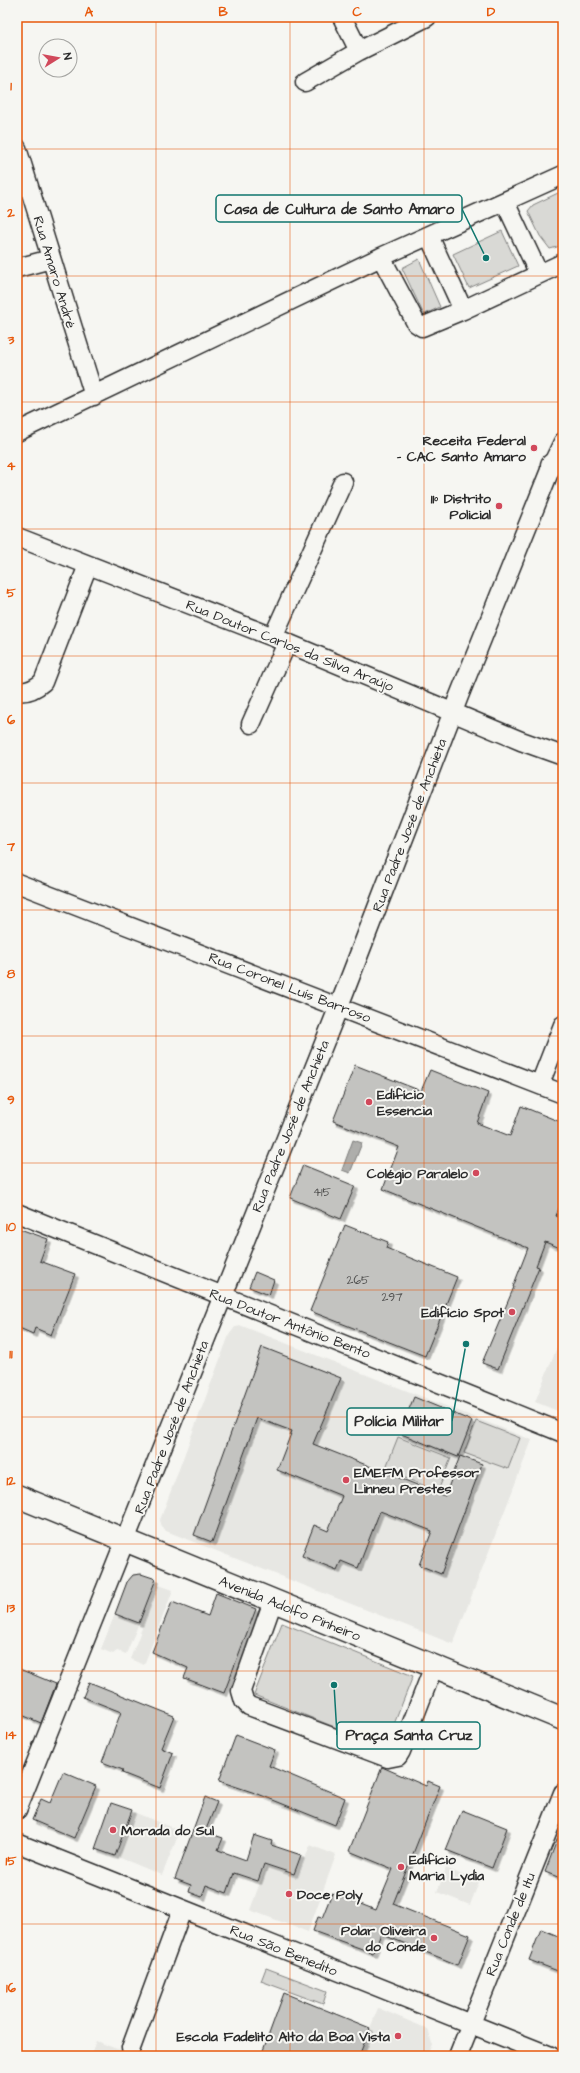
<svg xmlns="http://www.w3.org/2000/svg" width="580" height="2073" font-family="'Architects Daughter',sans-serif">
  <defs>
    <filter id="shadow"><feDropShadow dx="3.5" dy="3.5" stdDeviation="0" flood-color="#0004"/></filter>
  </defs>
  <rect width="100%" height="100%" fill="#f6f6f2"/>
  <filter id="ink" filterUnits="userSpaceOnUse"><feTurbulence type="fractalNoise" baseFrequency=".025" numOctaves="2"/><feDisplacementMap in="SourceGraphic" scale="8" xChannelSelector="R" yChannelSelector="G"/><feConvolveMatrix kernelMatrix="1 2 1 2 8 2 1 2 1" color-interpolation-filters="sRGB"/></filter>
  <g filter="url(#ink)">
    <path fill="#e7e7e3" d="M242,1326L532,1440L453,1644L166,1531L162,1527L160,1520L229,1335L235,1327Z
      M563,1332V1413L535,1402Z
      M159,1585L173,1590L144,1665L130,1659Z
      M115,1614L139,1623L126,1654L117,1651L113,1654L101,1649Z
      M136,1813L180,1831L162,1875L118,1857Z
      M310,1845L336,1855L308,1932L250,1910L266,1866L298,1878Z
      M446,1868L479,1882L470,1905L437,1892Z
      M378,2008L428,2029L432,2044L427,2056H359Z
      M96,2041L135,2056H90Z"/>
    <path fill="#d9d9d5" stroke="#828280" d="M558,193L563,195V242L557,247L550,249L540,236L528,211L533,205Z
      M502,231L518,266L469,288L453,254Z
      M419,259L440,307L425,314L423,313L402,268Z
      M476,1421L520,1438L508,1469L464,1453Z
      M398,1437L451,1458L438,1491L385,1470Z
      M282,1623L413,1676L385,1747L254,1695Z
      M266,1968L327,1991L323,2004L261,1981Z"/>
    <path fill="#aeaeab" stroke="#7a7a78" d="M353,1140L362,1143L350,1173L342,1170Z"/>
    <path fill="#c3c3c0" stroke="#2b2b2b" filter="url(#shadow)" d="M355,1065L421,1091L430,1070L488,1093L477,1123L510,1136L521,1106L563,1123V1198L556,1216L563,1219V1249L545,1242L536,1266L539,1267L498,1369L482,1363L514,1287H513L528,1248L383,1189L399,1147L333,1121Z
      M303,1165L355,1186L341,1219L290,1198Z
      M345,1225L388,1242L386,1248L457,1277L425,1356L310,1311Z
      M20,1229L48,1239L40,1261L75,1274L51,1335L35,1328L33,1334L17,1327V1239Z
      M255,1272L274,1280L269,1295L249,1287Z
      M262,1347L341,1378L313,1444L445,1496L460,1456L482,1464L441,1574L419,1565L432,1531L380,1511L358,1568L341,1561L337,1570L302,1556L314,1525L328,1531L342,1496L277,1470L292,1431L257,1418L212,1542L194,1535Z
      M414,1397L472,1421L458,1457L399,1433Z
      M141,1574L156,1579L139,1623L115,1614L127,1582L133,1575Z
      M216,1593L256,1609L224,1693L184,1678L188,1668L152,1652L172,1602L208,1616Z
      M17,1668L56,1684L41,1723L17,1713Z
      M89,1682L174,1716L161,1748L173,1753L160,1788L122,1773L123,1770L102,1762L121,1712L83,1697Z
      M236,1735L275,1750L269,1766L345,1798L335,1825L258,1794L219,1781Z
      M382,1767L426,1786L428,1781L440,1786L393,1904L470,1935L458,1965L381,1934L373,1953L313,1931L318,1917L322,1918L332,1893L376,1910L393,1869L349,1851Z
      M63,1772L96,1786L74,1838L32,1820L41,1799L50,1803Z
      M205,1797L217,1802L205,1832L223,1838L218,1850L246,1860L254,1835L272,1841L271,1845L301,1855L294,1874L264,1864L258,1881L234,1873L227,1893L206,1885L202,1897L189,1892L191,1885L175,1879Z
      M111,1803L132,1810L115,1856L95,1849Z
      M462,1810L507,1828L492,1868L446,1850Z
      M562,1827L563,1828V1879L545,1872Z
      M541,1929L563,1938V1973L529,1960Z
      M284,1993L370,2028L359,2056H261Z"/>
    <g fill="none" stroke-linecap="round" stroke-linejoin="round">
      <defs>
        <path id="minor" d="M342,17L359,51
          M305,82L359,51L427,17
          M17,148L94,396
          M505,202L539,274
          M429,236L463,310
          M381,257L416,323L422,327L463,310L563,263
          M17,268L51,259
          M17,432L381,257L563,175
          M17,537L273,637L521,741L563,756
          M273,637L343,482
          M17,691C27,693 35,689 43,682L88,565
          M251,724L287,643
          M17,883L563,1094
          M540,1084L563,1025
          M17,1213L563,1433
          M273,1601L241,1691L244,1701L249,1706L388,1758L398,1756L401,1751L434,1666
          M17,1810L339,1006L459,696L552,465L563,442
          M17,1843L551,2056
          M131,2048L182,1910
          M458,2056L563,1793"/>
        <path id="major" d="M552,465L563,459
          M17,1496L563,1719"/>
      </defs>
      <use href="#minor" stroke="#2b2b2b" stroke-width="21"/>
      <use href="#major" stroke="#2b2b2b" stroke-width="25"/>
      <use href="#minor" stroke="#f6f6f2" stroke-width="18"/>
      <use href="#major" stroke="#f6f6f2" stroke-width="22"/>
    </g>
  </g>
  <path fill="none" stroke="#e8590c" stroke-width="1" stroke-opacity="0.55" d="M156,17V2056M290,17V2056M424,17V2056M17,149H563M17,276H563M17,402H563M17,529H563M17,656H563M17,783H563M17,910H563M17,1036H563M17,1163H563M17,1290H563M17,1417H563M17,1544H563M17,1671H563M17,1797H563M17,1924H563"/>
  <g fill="#d1495b" stroke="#f6f6f2" stroke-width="1.5">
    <circle cx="534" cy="448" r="4"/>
    <circle cx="499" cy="506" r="4"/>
    <circle cx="369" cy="1102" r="4"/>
    <circle cx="476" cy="1173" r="4"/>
    <circle cx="512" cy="1312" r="4"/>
    <circle cx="346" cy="1480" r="4"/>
    <circle cx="113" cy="1830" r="4"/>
    <circle cx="401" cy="1867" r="4"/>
    <circle cx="289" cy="1894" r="4"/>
    <circle cx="434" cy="1938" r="4"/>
    <circle cx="398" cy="2036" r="4"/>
  </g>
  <g text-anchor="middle" stroke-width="4" stroke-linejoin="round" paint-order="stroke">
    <g font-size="12" fill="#515150">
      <text x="322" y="1196">415</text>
      <text x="358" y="1284">265</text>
      <text x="392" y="1301">297</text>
    </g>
    <g font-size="14" fill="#2b2b2b" stroke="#f6f6f2">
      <text transform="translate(55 272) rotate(73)" y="5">Rua Amaro André</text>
      <text transform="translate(290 645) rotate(22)" y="5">Rua Doutor Carlos da Silva Araújo</text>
      <text transform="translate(409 825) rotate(-69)" y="5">Rua Padre José de Anchieta</text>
      <text transform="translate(290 987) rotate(21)" y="5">Rua Coronel Luís Barroso</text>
      <text transform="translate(290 1126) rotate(-68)" y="5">Rua Padre José de Anchieta</text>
      <text transform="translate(290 1323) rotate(21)" y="5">Rua Doutor Antônio Bento</text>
      <text transform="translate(171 1427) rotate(-69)" y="5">Rua Padre José de Anchieta</text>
      <text transform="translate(290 1608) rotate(22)" y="5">Avenida Adolfo Pinheiro</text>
      <text transform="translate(510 1924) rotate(-68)" y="5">Rua Conde de Itu</text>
      <text transform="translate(284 1950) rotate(22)" y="5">Rua São Benedito</text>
    </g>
    <g font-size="14" font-weight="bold" fill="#2b2b2b" stroke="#f6f6f2" text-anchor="end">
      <text x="526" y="445">Receita Federal<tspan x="526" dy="16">- CAC Santo Amaro</tspan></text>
      <text x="491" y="503">11º Distrito<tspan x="491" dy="16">Policial</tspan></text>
      <text x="377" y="1099" text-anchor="start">Edifício<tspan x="377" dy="16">Essencia</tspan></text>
      <text x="468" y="1178">Colégio Paralelo</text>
      <text x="504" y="1317">Edifício Spot</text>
      <text x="354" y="1477" text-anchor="start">EMEFM Professor<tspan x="354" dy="16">Linneu Prestes</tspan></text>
      <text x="121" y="1835" text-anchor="start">Morada do Sul</text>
      <text x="409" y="1864" text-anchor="start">Edifício<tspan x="409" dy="16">Maria Lydia</tspan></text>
      <text x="297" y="1899" text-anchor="start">Doce Poly</text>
      <text x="426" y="1935">Polar Oliveira<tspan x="426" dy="16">do Conde</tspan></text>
      <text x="390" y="2041">Escola Fadelito Alto da Boa Vista</text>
    </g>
  </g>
  <path fill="none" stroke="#0f766e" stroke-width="1.5" d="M486 258L462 209M466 1344L452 1421M334 1685L337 1735"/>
  <g fill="#0f766e" stroke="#f6f6f2" stroke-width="1.5">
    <circle cx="486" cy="258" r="4"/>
    <circle cx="466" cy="1344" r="4"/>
    <circle cx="334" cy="1685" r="4"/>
  </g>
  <g fill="#f6f6f2" stroke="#0f766e" stroke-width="1.5">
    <rect x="216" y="195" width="246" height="27" rx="4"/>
    <rect x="347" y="1408" width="105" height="27" rx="4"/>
    <rect x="337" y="1722" width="143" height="27" rx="4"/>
  </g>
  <g font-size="15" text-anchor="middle" font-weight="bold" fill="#2b2b2b">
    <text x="339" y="214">Casa de Cultura de Santo Amaro</text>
    <text x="399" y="1426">Polícia Militar</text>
    <text x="409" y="1740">Praça Santa Cruz</text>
  </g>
  <rect width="580" height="2073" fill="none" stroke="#f6f6f2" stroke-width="44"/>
  <g transform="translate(58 58) rotate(79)"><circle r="19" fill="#f6f6f2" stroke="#a5a5a2"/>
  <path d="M0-3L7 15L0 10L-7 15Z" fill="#d1495b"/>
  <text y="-6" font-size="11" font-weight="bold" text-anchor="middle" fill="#2b2b2b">N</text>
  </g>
  <rect x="22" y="22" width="536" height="2029" fill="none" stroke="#e8590c" stroke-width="1.5"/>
  <g font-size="13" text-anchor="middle" font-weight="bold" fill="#e8590c">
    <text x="89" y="16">A</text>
    <text x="223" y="16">B</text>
    <text x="357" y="16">C</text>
    <text x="491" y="16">D</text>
    <text x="11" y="90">1</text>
    <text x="11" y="217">2</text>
    <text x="11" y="344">3</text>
    <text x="11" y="470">4</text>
    <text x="11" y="597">5</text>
    <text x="11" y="724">6</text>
    <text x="11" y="851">7</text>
    <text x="11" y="978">8</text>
    <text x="11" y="1104">9</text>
    <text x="11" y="1231">10</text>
    <text x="11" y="1358">11</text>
    <text x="11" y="1485">12</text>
    <text x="11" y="1612">13</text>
    <text x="11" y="1739">14</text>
    <text x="11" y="1865">15</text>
    <text x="11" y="1992">16</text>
  </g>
</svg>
